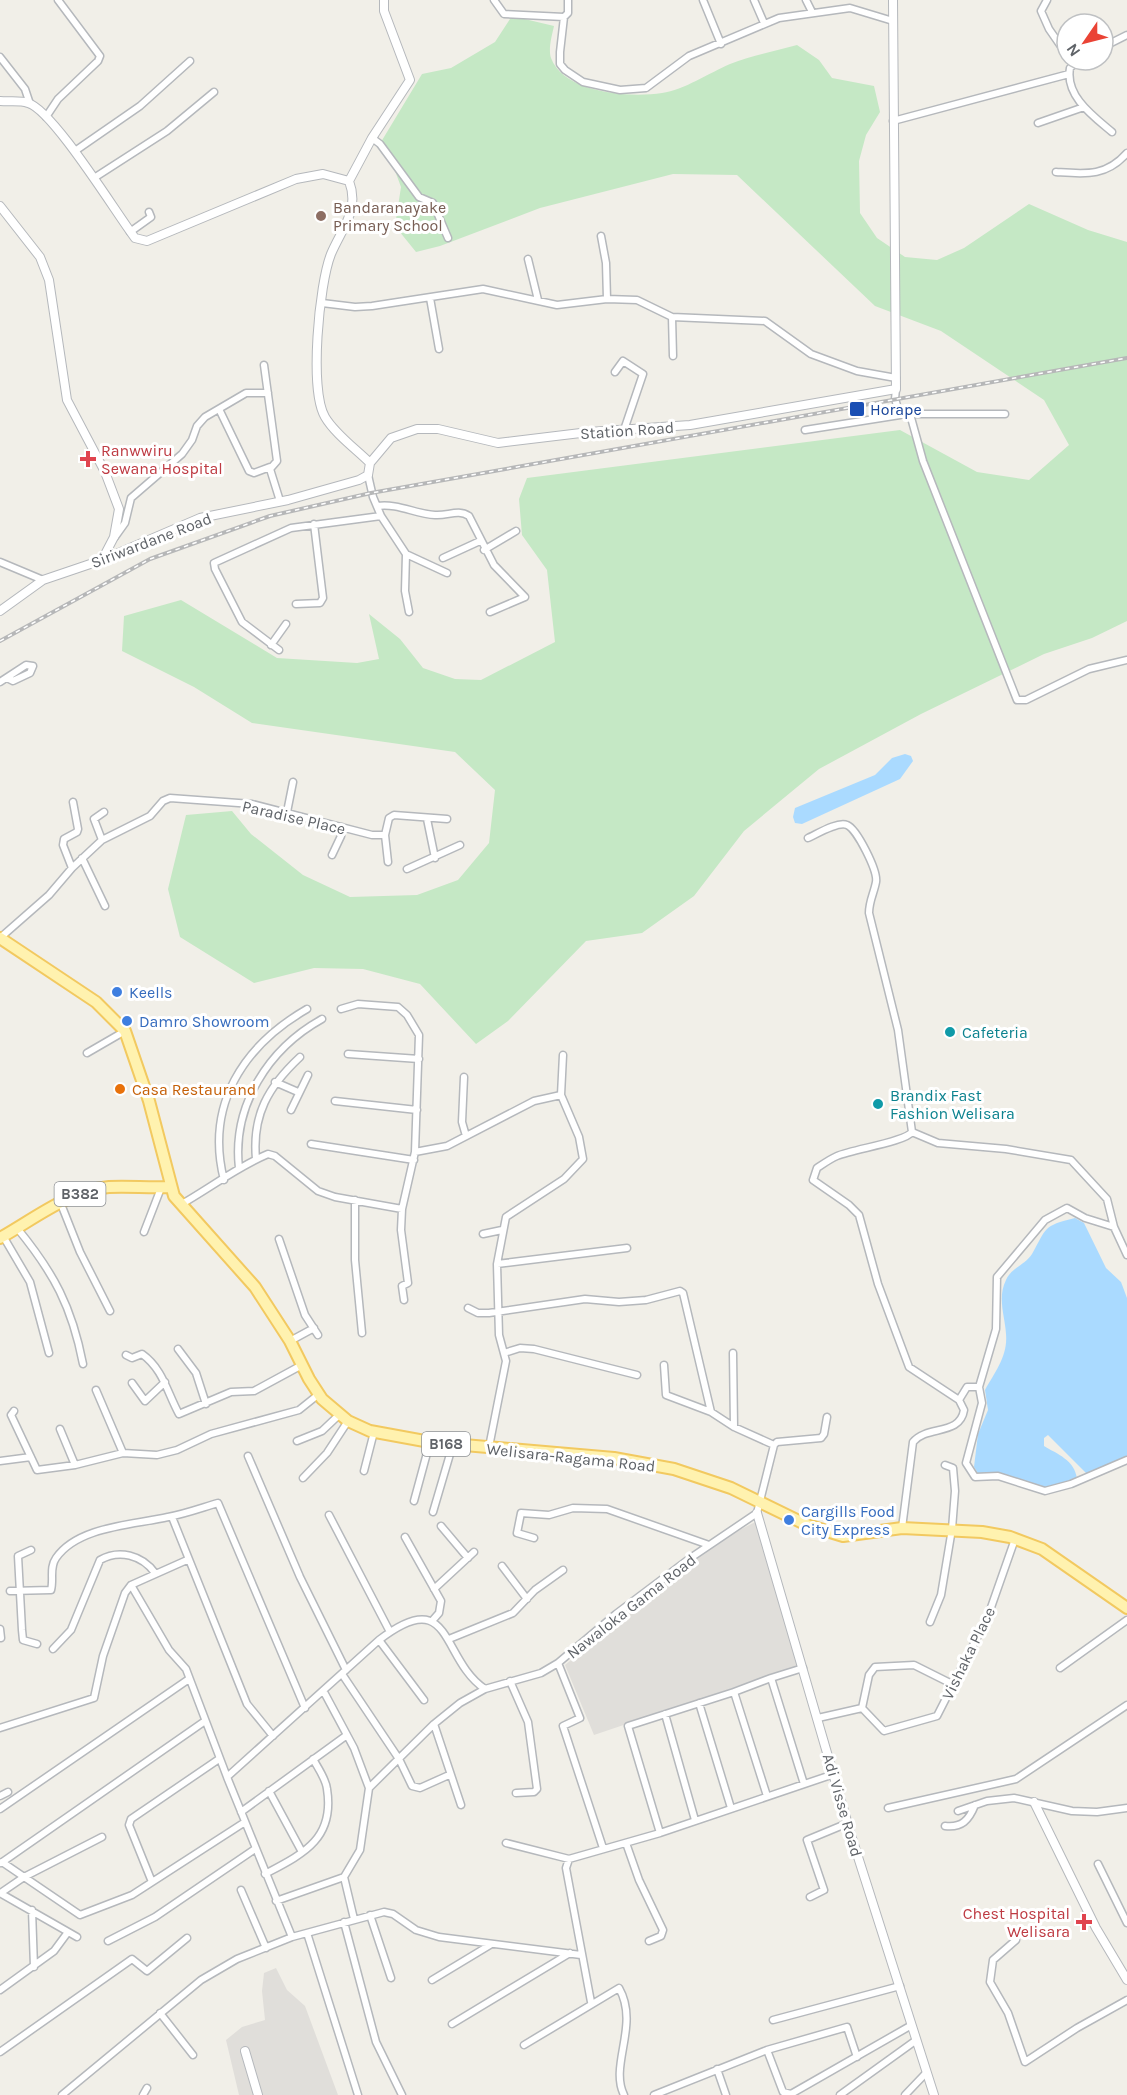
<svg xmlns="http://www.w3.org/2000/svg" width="1127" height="2095" font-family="Karla,sans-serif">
  <rect width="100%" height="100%" fill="#f1efe8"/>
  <path fill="#e0deda" d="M761,1519L801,1665L594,1735L565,1665L669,1579L728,1536Z
    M276,1968L287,1990L305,2006L338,2095H239L226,2040L242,2027L265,2020L262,1991L264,1973Z"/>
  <path fill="#c5e8c5" d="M512,16L554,26C552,35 548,49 551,58C564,93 629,98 662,93C684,90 709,73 730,64C751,56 775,51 797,45L819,60L832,78L874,86L880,112L866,135L859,161L860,213L877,238L905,257L937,260L964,248L1029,204L1088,230L1127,242V621L1092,638L1044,654L921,714L819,769L744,831L694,896L642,933L586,941L508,1021L476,1044L420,984L363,969L314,968L254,983L180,937L168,889L186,815L232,811L251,834L303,875L350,897L417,895L458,880L489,843L495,790L455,752L252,723L194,687L122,651L124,616L181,600L277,658L357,663L379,659L369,614L400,639L423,668L455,679L481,680L555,642L547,570L522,535L519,499L527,478L900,430L977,472L1029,480L1069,445L1044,400L941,331L875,306L737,175L673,174L540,208L440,246L416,252L395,226L401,187L387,149L381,142L422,74L451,68L495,42Z"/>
  <path fill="#aadaff" d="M905,754L911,756L913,761L900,779L802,824L795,823L793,817L795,808L875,775L892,758Z
    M1075,1218L1084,1223L1106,1268L1121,1282L1127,1298V1458L1088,1475L1048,1435L1044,1438V1446C1057,1454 1075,1460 1077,1479L1056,1487H1043L1004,1474L979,1475L974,1467L978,1434L988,1410L985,1390C995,1372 1008,1356 1006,1334C1005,1316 997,1298 1006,1280C1011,1268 1025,1265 1032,1254C1047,1228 1042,1226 1075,1218Z"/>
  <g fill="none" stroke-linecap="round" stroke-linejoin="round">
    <defs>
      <path id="minor" d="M494,0L504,14L564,17L568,13V0
        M703,0L721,44
        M754,0L764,23
        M806,0L812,12
        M1047,0L1041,11L1049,29L1067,55
        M564,17L560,52V64L565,70L583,82L620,90L646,88L689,56L779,18L850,8L893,21
        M1103,47L1127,35
        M0,57L25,89L30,104
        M1079,60L1070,68C1065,96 1093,116 1112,132
        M46,117L58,99L98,61L100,56L58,0
        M893,121L1069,74
        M1038,123L1084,107
        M372,138L380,144L419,197L433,203L448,238
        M75,151L140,106L190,61
        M1056,172C1085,174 1106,177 1127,153
        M94,178L167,131L214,92
        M130,232L151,217L149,212
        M601,236L606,263L607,299
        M528,259L538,300
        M430,298L439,349
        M322,303L355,307L372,306L483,289L557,305L607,299L637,300L672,317L765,321L811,354L857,371L896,378
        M672,317L673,356
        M264,365L277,461L270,469L280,501
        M615,372L623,361L643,374L624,430
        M896,389L895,399L900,415L903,414
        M219,409L249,471L254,473L270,467
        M1005,414H910L923,461L1017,700H1026L1089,669L1127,660
        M805,430L900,415
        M368,475L373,497L381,516L406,554L405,591L409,612
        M377,506C398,503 415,514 435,515C448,516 458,509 469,516L494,565L525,597L490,612
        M115,537L125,523L131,498L182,454L192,440L197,426L205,417L246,393H268
        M484,550L516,531
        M406,554L447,573
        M443,558L480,541
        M0,562L43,580
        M296,604L320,603L323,598L314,524
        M271,645L286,624
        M279,650L242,622L215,569L214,563L291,528L381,516
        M0,682L26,665L33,666L30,673L13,681L7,678
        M287,812L293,782
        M427,819L435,858
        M385,835L388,862
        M808,838C817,834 838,821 847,825C857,829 878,871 876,882C874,893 869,901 869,913L898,1030L912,1132C905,1142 853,1149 837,1156C830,1159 823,1164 817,1168L813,1180L849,1205L859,1215L878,1284L909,1367L959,1400L964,1410C960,1436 927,1425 913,1442L902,1528
        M102,840L94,819L104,812
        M332,855L341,836L342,827
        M82,858L105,906
        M72,868L63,845L64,839L77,832L78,829L73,802
        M407,869L460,845
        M0,938L49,895L72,868L102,840L150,816L163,801L170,798L252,804L372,835H385L389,818L394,815L447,819
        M341,1009L358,1004L398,1007L407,1015L419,1035L415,1152L402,1209L401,1230L408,1283L402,1286L404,1300
        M87,1053L125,1031
        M348,1054L419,1059
        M464,1077L462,1122L466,1136
        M275,1082L298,1092
        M335,1101L417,1110
        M291,1110L308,1075
        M912,1132L938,1143L1006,1149L1071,1160L1107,1199L1114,1227L1127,1255
        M311,1144L414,1160
        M415,1152L447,1146L534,1101L561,1095
        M256,1159C252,1115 268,1087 300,1057
        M239,1168C232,1106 268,1049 322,1019
        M224,1180C205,1105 243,1046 307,1009
        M355,1200V1260L362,1333
        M61,1204L80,1252L110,1311
        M180,1205C210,1188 237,1167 268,1154L275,1156L318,1191L335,1197L402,1209
        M17,1228C54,1273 72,1307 83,1364
        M144,1232L161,1188
        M483,1234L502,1230
        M3,1236L30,1282L49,1353
        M279,1239L305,1315L318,1335
        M497,1264L627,1248
        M468,1308L478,1313H489L585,1299L619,1302L646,1300L680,1291L683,1293L711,1412L734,1427L774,1445
        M290,1341L314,1328
        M178,1349L196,1373L206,1404
        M504,1353L520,1348L534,1349L637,1375
        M733,1353L734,1427
        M126,1355L132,1358L142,1354C163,1369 167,1392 179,1414L231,1392L254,1391L302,1365
        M664,1365L666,1395L711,1412
        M132,1383L145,1401L165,1382
        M979,1387L996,1329L997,1277L1045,1220L1067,1208L1085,1218L1114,1227
        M96,1390L123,1453
        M959,1400L967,1387H979L982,1403L966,1463L975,1477L998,1476L1045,1491L1071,1484L1127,1460
        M14,1411L11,1415L37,1470L75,1465L123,1453L157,1455L177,1450L211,1434L299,1410L319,1394
        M60,1429L75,1465
        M297,1441L322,1431L340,1414
        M489,1447L506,1361L499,1335L497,1264L506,1217L564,1179L583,1159L579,1137L561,1095L563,1055
        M248,1456L300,1577L346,1670
        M0,1461L31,1457
        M364,1471L374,1432
        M303,1478L327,1453L348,1421
        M414,1501L430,1442
        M433,1512L453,1444
        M329,1515L390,1632
        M172,1517L247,1704L273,1736
        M441,1526L468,1558
        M405,1537L441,1601L439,1613L432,1621
        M534,1538L517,1533L521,1513L549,1515L573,1508L607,1509L709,1545
        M31,1550L18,1556L22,1630L23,1640L37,1644
        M502,1566L527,1599
        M131,1585L169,1650L186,1669L227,1777
        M434,1589L474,1552
        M10,1591L51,1590C54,1579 49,1568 56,1558C78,1526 134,1525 168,1517C185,1514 201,1508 218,1503L305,1708
        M930,1622L941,1595L952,1529L955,1491L953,1468L945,1465
        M0,1629L1,1638
        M449,1639L513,1613L535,1590L563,1570
        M379,1640L424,1700
        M53,1649L71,1630L100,1560C119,1549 142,1555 155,1573
        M558,1663L580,1718L563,1726L603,1848
        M803,1668L771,1678L804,1784
        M1060,1668L1127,1620
        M342,1674L399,1759L412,1786L420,1788L449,1775
        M510,1681L528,1722L537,1789L534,1792L516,1793
        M324,1692L354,1748L369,1788
        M699,1703L731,1808
        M862,1708L884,1731L937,1716L988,1616L1015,1539
        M862,1708L869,1675L875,1667L914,1665L952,1684
        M665,1714L695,1820
        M818,1718L862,1708
        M434,1724L461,1805
        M0,1728L94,1698L103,1656L125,1593L131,1585L187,1560
        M269,1791L302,1852
        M0,1796L8,1792
        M767,1796L734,1692L771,1678
        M888,1808L1016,1779L1127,1705
        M0,1809L189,1679
        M958,1811L987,1801L1014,1798L1072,1811L1097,1812L1127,1808
        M241,1812L347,1735
        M945,1826C962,1828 969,1820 975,1805
        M660,1833L628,1726L734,1692
        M506,1843L569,1859L660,1833L834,1774
        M626,1843L639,1880L663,1930L661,1936L649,1941
        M569,1859L566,1868L591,2002
        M2,1862L80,1915L132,1895L245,1822
        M1,1863L205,1721
        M1098,1864L1127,1923
        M265,1874C303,1854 335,1839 327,1789C326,1779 318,1768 313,1759
        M152,1882L129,1825L131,1819L219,1759
        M241,1890L266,1948
        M2,1892L24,1877L102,1837
        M0,1893L77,1937
        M810,1897L824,1890L807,1840L848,1823
        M276,1901L344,1877
        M32,1910L34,1967
        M370,1915L391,1978
        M354,1919L344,1877L360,1850L369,1788L434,1724L460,1703L485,1689L541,1673L558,1663L616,1614L689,1559L757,1513L774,1445L777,1442L821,1438L824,1434L827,1417
        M344,1922L376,2042L402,2095
        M307,1933L358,2095
        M292,1937L227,1777L379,1640C453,1583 440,1659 485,1689
        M1016,1940L993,1960L990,1982L1008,2013L1025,2062L1077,2028L1127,2000
        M108,1941L155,1917L255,1849
        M432,1980L490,1945
        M0,1990L54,1951L68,1932
        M160,2013L193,2055
        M773,2020L900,1986
        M452,2024L570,1953
        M524,2045L619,1988C640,2025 609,2065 624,2095
        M767,2050L783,2092L791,2094L910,2026
        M0,2052L132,1959L147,1971L187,1938
        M717,2069L726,2095
        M62,2095L201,1980L237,1959L292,1937L384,1912L393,1914L416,1930L439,1937L581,1955
        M143,2095L147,2088
        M654,2095L767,2050L847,2027L857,2057
        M840,2095L915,2041
        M905,2095L926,2073"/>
      <path id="tertiary" d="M0,101C9,102 20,100 28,103C53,110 116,213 135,238L147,241L296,179L323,174L349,181L372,138L410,80L384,11V0
        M349,181C360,210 342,228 331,254C319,284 309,390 325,417C335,434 356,449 370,463
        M0,206L40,257L49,280L67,400L105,472L119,509L114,537L102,560
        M0,611L43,580L102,560L200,518L288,500L359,480L368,475L370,463L391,438L417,429H438L498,443L589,432L690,425L896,389L893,0
        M757,1513L851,1835L934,2095
        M1034,1802L1096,1928L1127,1980
        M245,2051L258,2095"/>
      <path id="primary" d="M0,938L96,1002L125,1031L149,1101L174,1196L255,1287L290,1341L309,1379L322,1399L348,1421L370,1431L430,1442L614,1458L674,1469L731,1488L807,1525L843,1536L902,1528L982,1532L1010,1537L1042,1549L1127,1608
        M0,1238C34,1219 70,1190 109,1187C129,1186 150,1188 170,1187"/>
    </defs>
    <use href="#minor" stroke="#b5b8bc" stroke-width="9"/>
    <use href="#tertiary" stroke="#b5b8bc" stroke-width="10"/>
    <use href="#primary" stroke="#f2c960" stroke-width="14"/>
    <use href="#minor" stroke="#fff" stroke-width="6"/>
    <use href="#tertiary" stroke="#fff" stroke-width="8"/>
    <use href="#primary" stroke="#fff2af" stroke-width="10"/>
    <defs>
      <path id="rail" d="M0,641L150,559L270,516L371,493L1127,358"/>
    </defs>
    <use href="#rail" stroke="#b6b7b8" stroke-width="4"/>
    <use href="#rail" stroke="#fff" stroke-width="1.5" stroke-dasharray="4.5" stroke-linecap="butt"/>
  </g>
  <circle fill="#8d6e63" stroke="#fff" stroke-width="2" cx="321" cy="216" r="6"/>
  <rect fill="#1a4fb4" stroke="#fff" stroke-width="2" x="849" y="401" width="16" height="16" rx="3"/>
  <g fill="#e0444e" stroke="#fff" stroke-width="2">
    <path d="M85 450h6v6h6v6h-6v6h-6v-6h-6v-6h6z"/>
    <path d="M1081 1913h6v6h6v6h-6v6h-6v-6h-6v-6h6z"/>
  </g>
  <g fill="#3f7fe0" stroke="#fff" stroke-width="2">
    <circle cx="117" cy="992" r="6"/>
    <circle cx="127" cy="1021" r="6"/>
    <circle cx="789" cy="1520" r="6"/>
  </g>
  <g fill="#0f9aa8" stroke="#fff" stroke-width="2">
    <circle cx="950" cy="1032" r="6"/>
    <circle cx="878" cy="1104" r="6"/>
  </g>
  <circle fill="#e8710a" stroke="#fff" stroke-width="2" cx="120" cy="1089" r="6"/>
  <g text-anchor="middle" stroke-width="6" stroke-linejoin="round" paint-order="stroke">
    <g fill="#fff" stroke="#8f9295" stroke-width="1.5">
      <rect x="54.5" y="1182" width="51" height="24" rx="4.5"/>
      <rect x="422" y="1432" width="48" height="24" rx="4.5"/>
    </g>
    <g font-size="15" font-weight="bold" fill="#5f6368">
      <text x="80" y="1199">B382</text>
      <text x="446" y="1449">B168</text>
    </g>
    <g font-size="16" fill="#785e54" stroke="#fff" text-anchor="start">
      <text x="333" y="213">Bandaranayake<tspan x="333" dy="18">Primary School</tspan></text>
    </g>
    <g font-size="16" fill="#164399" stroke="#fff" text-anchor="start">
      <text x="870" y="415">Horape</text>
    </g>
    <g font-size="16" fill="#5f6368" stroke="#fff">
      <text transform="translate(627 430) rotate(-4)" y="6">Station Road</text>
      <text transform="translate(151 540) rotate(-21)" y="6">Siriwardane Road</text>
      <text transform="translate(294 817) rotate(13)" y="6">Paradise Place</text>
      <text transform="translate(571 1457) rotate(6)" y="6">Welisara-Ragama Road</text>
      <text transform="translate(631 1606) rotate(-38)" y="6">Nawaloka Gama Road</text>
      <text transform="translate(968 1653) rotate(-64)" y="6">Vishaka Place</text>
      <text transform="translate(843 1805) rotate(74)" y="6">Adi Visse Road</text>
    </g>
    <g font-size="16" fill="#be3a42" stroke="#fff" text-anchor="start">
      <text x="101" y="456">Ranwwiru<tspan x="101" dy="18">Sewana Hospital</tspan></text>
      <text x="1070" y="1919" text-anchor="end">Chest Hospital<tspan x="1070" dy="18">Welisara</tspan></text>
    </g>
    <g font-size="16" fill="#366cbe" stroke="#fff" text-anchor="start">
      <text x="129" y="998">Keells</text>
      <text x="139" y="1027">Damro Showroom</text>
      <text x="801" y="1517">Cargills Food<tspan x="801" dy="18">City Express</tspan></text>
    </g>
    <g font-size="16" fill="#0d838f" stroke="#fff" text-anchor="start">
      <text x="962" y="1038">Cafeteria</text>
      <text x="890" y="1101">Brandix Fast<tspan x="890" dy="18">Fashion Welisara</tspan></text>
    </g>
    <g font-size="16" fill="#c56008" stroke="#fff" text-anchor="start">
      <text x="132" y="1095">Casa Restaurand</text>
    </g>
  </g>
  <g transform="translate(1085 42) rotate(235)"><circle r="28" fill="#ffffff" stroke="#bfc1c3" stroke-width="1.5"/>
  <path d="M0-4.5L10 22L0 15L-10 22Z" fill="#ea4335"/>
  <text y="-9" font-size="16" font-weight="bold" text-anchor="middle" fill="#5f6368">N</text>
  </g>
</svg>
